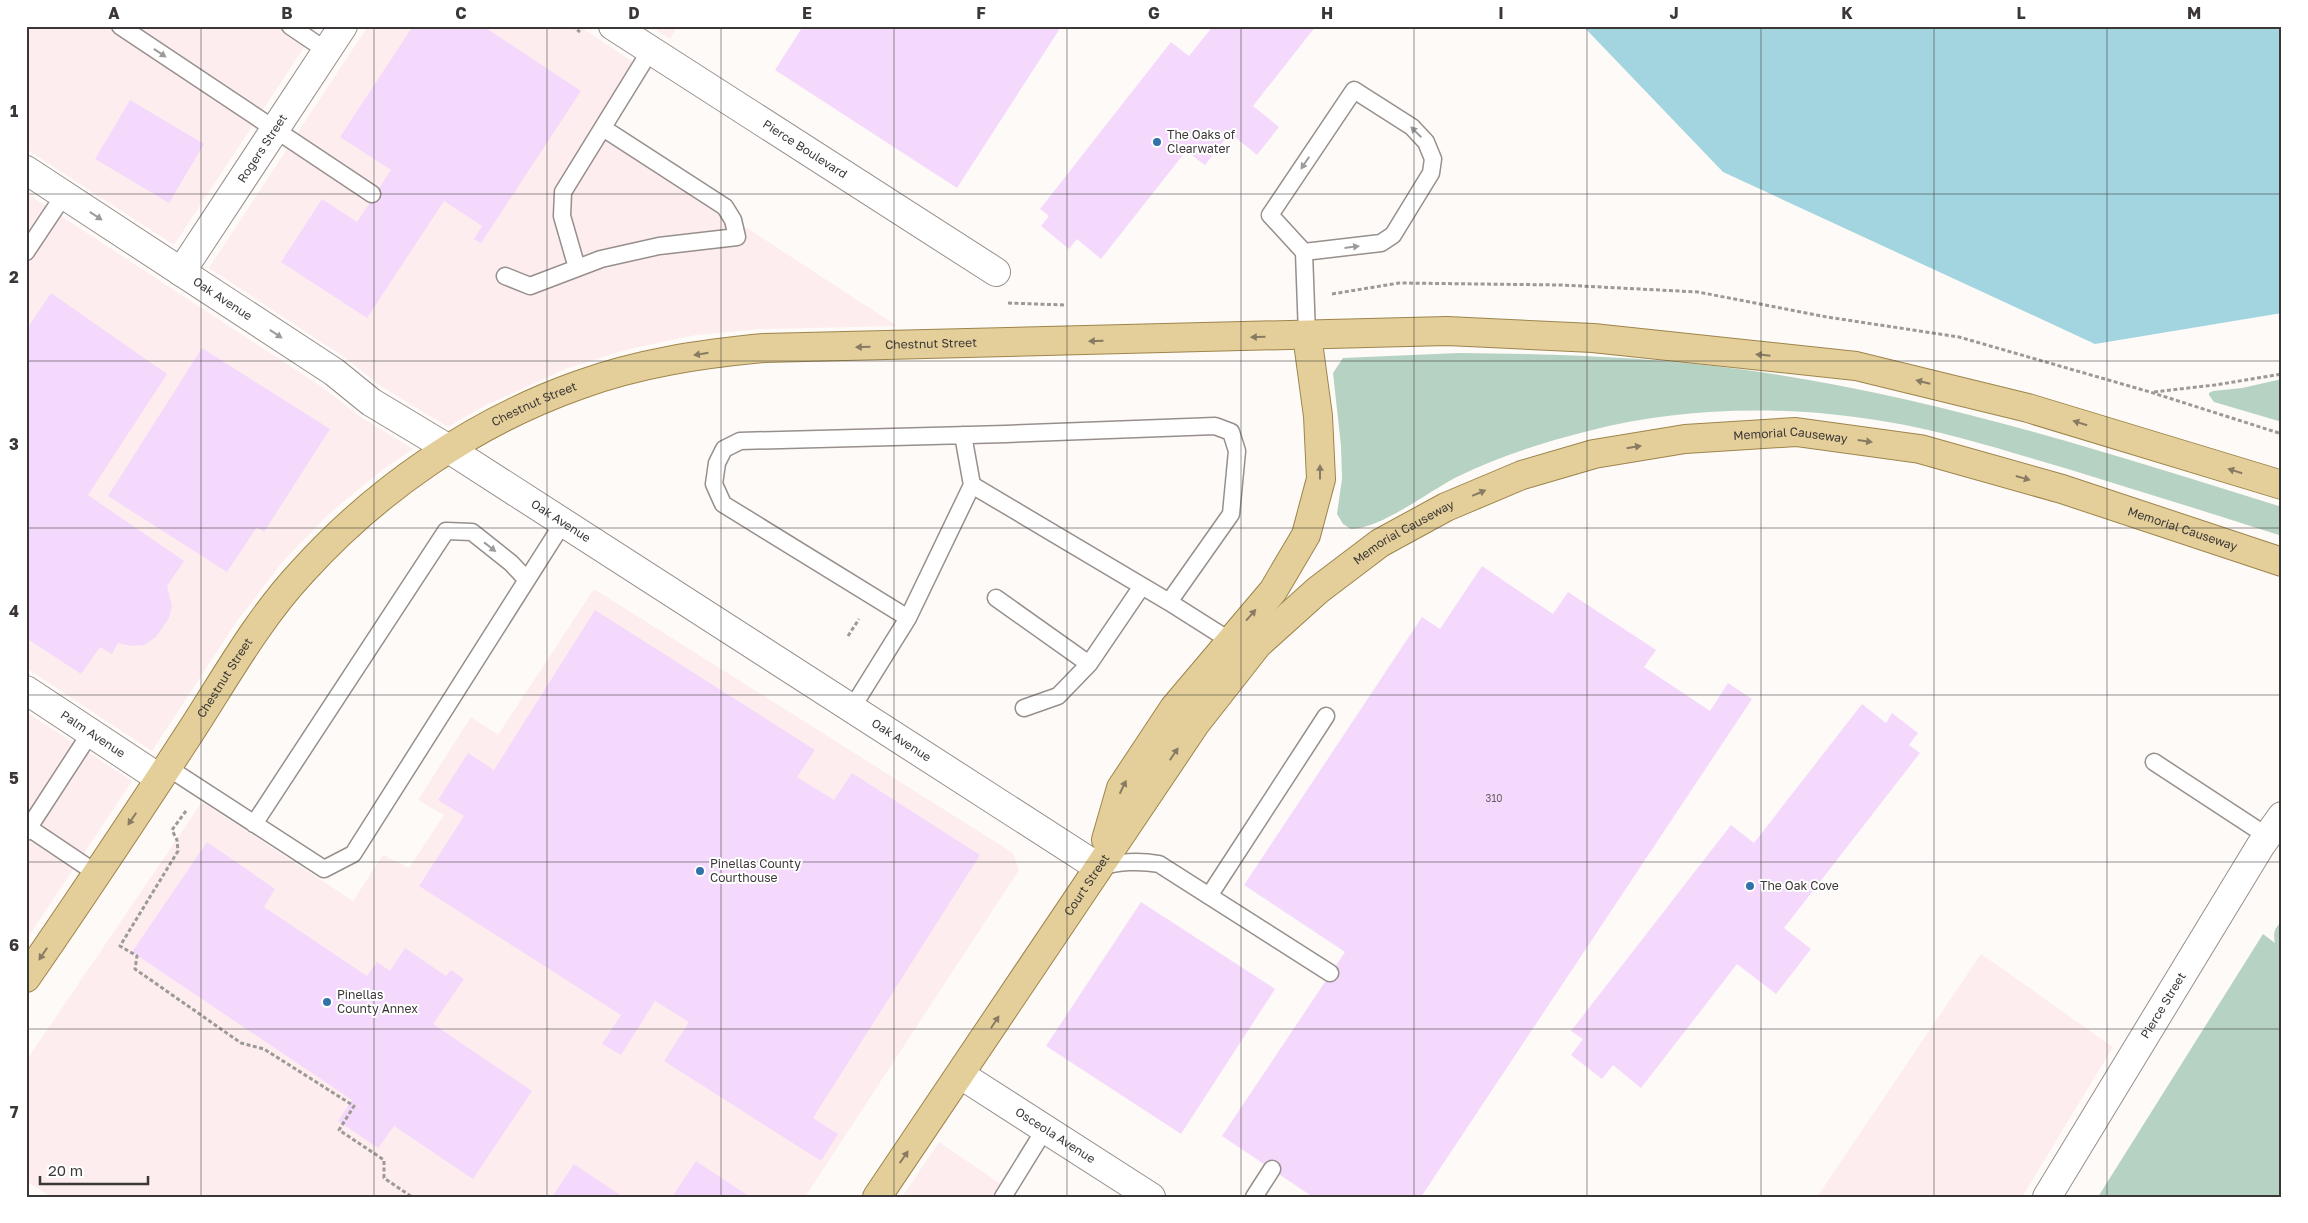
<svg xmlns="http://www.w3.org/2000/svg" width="2308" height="1223" font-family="'Golos Text',sans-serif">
  <rect width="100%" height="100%" fill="#fefaf8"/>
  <path fill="#fdedee" d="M26,26H318L174,245L26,149Z
    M368,26H579L641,67L600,132L897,326L760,329L696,335L629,349L568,368L484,406L448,427L382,387L344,357L209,268Z
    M650,26H678L670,39Z
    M26,193L322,387L362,418L413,449L382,470L331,512L283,561L237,621L152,751L26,668Z
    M594,589L1013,853L1019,870L805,1197H51L26,1181V1061L202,802L353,901L383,855L409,868L444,815L418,800L471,717L498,735Z
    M26,712L132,781L26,940Z
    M1981,954L2113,1047L2022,1197H1817Z
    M939,1142L1020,1197H902Z"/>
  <path fill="#b5d2c2" d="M1459,353C1555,354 1651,357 1746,370C1930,395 2105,452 2282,507V536C2211,513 2139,491 2068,469C2009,452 1949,432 1888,422C1789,405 1686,406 1588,431C1545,442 1499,456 1459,476C1430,490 1381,529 1351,529L1343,524L1337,514L1342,479L1341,446L1333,373L1343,358Z
    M2282,379V422L2214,402L2209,395V393L2213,391L2242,388Z
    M2282,921V1197H2098L2263,934L2275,943C2273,933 2274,929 2282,921Z"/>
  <path fill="#a2d5e0" d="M1583,26H2282V313L2095,344L1723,172Z"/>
  <path fill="#f4d9fc" d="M413,26H483L581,91L481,243L474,239L482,226L444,201L367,318L281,262L322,199L357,222L391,170L340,137Z
    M803,26H1054L1059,30L957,188L775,70Z
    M1213,26H1316L1253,106L1279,127L1257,155L1230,133L1205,165L1186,151L1101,259L1077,239L1069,249L1041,226L1049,216L1040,209L1171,42L1189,56Z
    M130,100L204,144L169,203L95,159Z
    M51,293L167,374L88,495L184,561L167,586L172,606L169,618L156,637L144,645L131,646L118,643L112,654L100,647L81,674L26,638V330Z
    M202,348L330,429L264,532L257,527L227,572L108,496Z
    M1482,566L1553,614L1568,592L1656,650L1644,667L1710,711L1728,683L1752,699L1421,1197H1313L1222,1136L1345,952L1244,885L1422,617L1440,629Z
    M595,610L815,750L797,777L834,800L852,773L980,855L813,1118L838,1134L821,1161L664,1061L689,1022L655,1001L621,1055L602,1044L621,1015L419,886L464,816L438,800L468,753L494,770Z
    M1862,704L1886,723L1892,713L1918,733L1909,745L1920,753L1784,928L1811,949L1776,994L1737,964L1641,1088L1613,1065L1602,1079L1571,1055L1583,1039L1571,1031L1731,825L1754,843Z
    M207,842L275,889L264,907L367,976L377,962L390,971L405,948L446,976L451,970L464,979L433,1024L532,1091L473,1179L394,1126L378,1148L338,1121L352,1100L132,952Z
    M1141,902L1275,989L1181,1134L1046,1046Z
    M696,1161L750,1197H672Z
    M574,1164L623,1197H552Z"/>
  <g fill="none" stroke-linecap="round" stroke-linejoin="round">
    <defs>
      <path id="lane" d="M120,26L372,194
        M290,26L327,51
        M26,252L64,195
        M1304,252L1381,243L1393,235L1431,173L1433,159L1426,142L1412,127L1354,90L1270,215L1304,252L1307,335
        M577,268L562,216L563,192L650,51
        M505,276L530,286L601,259L659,246L737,237L733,220L725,207L603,128
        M972,485L1169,602
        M996,598L1089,664
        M908,618L972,485L963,435
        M852,708L908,618L723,504L714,484L717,463L724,449L740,441L1006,434L1215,426L1231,432L1237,451L1231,514L1169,602L1229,640
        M1024,708L1058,696L1089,664L1142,586
        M2154,762L2267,836
        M167,767L324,869L353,854L563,523
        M254,824L446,531L472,532L511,563L527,580
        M29,828L96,873
        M26,832L91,732
        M1098,867C1120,862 1137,860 1159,864L1330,973
        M1209,896L1326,716
        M1003,1197L1045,1129
        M1254,1197L1272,1169"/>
      <g id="street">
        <path id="s1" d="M613,26L996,272"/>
        <path id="s2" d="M26,170L334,372L371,402L449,449L1098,867"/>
        <path id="s3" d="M181,272L343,26"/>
        <path id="s4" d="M26,690L159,778"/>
        <path id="s5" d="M961,1075L1151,1197"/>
        <path id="s6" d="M2047,1197L2261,845L2282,816"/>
      </g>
      <g id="primary">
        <path d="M1106,840L1121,788L1174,708L1273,591L1306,535L1321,479L1318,416L1307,335"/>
        <path id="s7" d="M26,978C82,897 137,814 191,731C226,677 258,619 302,572C376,490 474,422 579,385C639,363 701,354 764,348L1447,331L1593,338L1856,366L2028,408L2282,485"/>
        <path id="s8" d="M877,1197L1196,723L1258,644L1318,590L1380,543L1446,507L1522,475L1594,454L1685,439L1796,432L1920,449L2062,489L2282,562"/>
      </g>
    </defs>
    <use href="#lane" stroke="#978f8b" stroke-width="19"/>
    <use href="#street" stroke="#978f8b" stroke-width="30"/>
    <use href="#primary" stroke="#9d854b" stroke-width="30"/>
    <path stroke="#9d9997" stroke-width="3" stroke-dasharray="4 2.5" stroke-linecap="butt" d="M572,26L580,32
      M1332,294L1399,283L1561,285L1698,292L1827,317L1959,337L2150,392L2282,434
      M1008,303L1064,305
      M2154,392L2215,385L2282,374
      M848,636L859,619
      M186,811L172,830L177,840L178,851L120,946L137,956L135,969L241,1043L264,1049L354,1106L339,1130L384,1160V1178L412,1197"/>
    <use href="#lane" stroke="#fff" stroke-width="16"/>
    <use href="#street" stroke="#fff" stroke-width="28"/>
    <use href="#primary" stroke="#e4cf9a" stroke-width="28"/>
  </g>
  <defs><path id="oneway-solid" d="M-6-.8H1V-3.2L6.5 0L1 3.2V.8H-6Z" transform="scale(1.25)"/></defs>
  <g fill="#9d9b9a">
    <use href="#oneway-solid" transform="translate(160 53) rotate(34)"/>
    <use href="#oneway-solid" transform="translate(1416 132) rotate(-135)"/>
    <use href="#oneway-solid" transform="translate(1305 163) rotate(124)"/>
    <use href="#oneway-solid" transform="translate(96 216) rotate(33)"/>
    <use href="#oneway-solid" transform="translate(1352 247) rotate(-7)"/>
    <use href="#oneway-solid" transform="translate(276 334) rotate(34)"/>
    <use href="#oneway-solid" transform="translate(490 547) rotate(38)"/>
  </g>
  <g fill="#877b63">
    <use href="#oneway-solid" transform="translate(1258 337) rotate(179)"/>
    <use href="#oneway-solid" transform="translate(1096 341) rotate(179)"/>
    <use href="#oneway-solid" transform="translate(863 347) rotate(179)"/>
    <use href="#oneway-solid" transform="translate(701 354) rotate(171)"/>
    <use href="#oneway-solid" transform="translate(1763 355) rotate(-174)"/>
    <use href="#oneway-solid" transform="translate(1923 382) rotate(-166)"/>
    <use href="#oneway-solid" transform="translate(2080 423) rotate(-163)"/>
    <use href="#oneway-solid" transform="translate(1865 441) rotate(8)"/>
    <use href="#oneway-solid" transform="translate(1634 447) rotate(-9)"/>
    <use href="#oneway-solid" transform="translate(2235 471) rotate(-163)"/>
    <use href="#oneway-solid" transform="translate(1320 472) rotate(-90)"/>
    <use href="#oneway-solid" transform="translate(2023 478) rotate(16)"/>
    <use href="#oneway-solid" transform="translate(1479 493) rotate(-23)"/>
    <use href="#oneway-solid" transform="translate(1251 615) rotate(-49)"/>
    <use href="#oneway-solid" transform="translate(1174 754) rotate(-56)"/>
    <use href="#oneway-solid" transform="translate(1123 787) rotate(-64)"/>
    <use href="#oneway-solid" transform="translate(132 819) rotate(124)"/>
    <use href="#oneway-solid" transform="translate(43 954) rotate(124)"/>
    <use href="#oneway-solid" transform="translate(995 1022) rotate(-57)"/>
    <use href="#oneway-solid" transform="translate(904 1157) rotate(-55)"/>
  </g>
  <path fill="none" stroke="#3b3736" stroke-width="1" stroke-opacity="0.55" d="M201,26V1197M374,26V1197M547,26V1197M721,26V1197M894,26V1197M1067,26V1197M1241,26V1197M1414,26V1197M1587,26V1197M1761,26V1197M1934,26V1197M2107,26V1197M26,194H2282M26,361H2282M26,528H2282M26,695H2282M26,862H2282M26,1029H2282"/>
  <g fill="#3272a9" stroke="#fff" stroke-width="2">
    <circle cx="1157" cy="142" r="5"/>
    <circle cx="700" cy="871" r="5"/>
    <circle cx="1750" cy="886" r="5"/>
    <circle cx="327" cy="1002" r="5"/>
  </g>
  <g text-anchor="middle" stroke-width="4" stroke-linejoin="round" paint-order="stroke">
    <g font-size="10" fill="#696068">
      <text x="1494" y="802">310</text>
    </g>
    <g font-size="12" fill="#3b3736" stroke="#fff" text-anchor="start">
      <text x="1167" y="139">The Oaks of<tspan x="1167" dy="14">Clearwater</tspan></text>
      <text x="710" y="868">Pinellas County<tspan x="710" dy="14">Courthouse</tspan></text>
      <text x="1760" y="890">The Oak Cove</text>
      <text x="337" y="999">Pinellas<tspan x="337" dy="14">County Annex</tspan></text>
    </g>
    <g font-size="12" fill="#3b3736" stroke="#fff">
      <text dy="4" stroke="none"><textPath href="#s3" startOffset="148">Rogers Street</textPath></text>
      <text dy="4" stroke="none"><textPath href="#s1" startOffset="228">Pierce Boulevard</textPath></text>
      <text dy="4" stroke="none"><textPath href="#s2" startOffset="235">Oak Avenue</textPath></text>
      <text dy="4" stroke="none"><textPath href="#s7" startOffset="1185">Chestnut Street</textPath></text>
      <text dy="4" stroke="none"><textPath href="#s7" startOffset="780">Chestnut Street</textPath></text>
      <text dy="4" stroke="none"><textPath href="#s8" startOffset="1261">Memorial Causeway</textPath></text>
      <text dy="4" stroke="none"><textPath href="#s2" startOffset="640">Oak Avenue</textPath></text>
      <text dy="4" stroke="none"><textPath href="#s8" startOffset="1666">Memorial Causeway</textPath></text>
      <text dy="4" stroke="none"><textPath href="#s8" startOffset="856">Memorial Causeway</textPath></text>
      <text dy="4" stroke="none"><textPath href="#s7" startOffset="360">Chestnut Street</textPath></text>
      <text dy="4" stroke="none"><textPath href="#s4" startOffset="80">Palm Avenue</textPath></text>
      <text dy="4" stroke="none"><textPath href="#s2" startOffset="1045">Oak Avenue</textPath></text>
      <text dy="4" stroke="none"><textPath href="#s8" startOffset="376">Court Street</textPath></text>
      <text dy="4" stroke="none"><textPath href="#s6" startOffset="224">Pierce Street</textPath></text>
      <text dy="4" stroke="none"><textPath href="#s5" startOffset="112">Osceola Avenue</textPath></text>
    </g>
  </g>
  <rect width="2308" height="1223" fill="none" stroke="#ffffff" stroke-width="55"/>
  <path d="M40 1176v8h108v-8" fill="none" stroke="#3b3736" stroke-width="2.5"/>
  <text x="48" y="1176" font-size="15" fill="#3b3736" stroke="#ffffff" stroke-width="4" paint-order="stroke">20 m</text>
  <rect x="28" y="28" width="2252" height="1168" fill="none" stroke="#3b3736" stroke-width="2"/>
  <g font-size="16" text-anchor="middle" font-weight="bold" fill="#3b3736">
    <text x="114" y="19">A</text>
    <text x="287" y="19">B</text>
    <text x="461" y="19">C</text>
    <text x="634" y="19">D</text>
    <text x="807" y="19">E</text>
    <text x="981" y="19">F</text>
    <text x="1154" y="19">G</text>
    <text x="1327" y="19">H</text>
    <text x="1501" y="19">I</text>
    <text x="1674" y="19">J</text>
    <text x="1847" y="19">K</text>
    <text x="2021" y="19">L</text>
    <text x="2194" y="19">M</text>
    <text x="14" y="117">1</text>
    <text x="14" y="283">2</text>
    <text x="14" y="450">3</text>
    <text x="14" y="617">4</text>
    <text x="14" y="784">5</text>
    <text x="14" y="951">6</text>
    <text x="14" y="1118">7</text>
  </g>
</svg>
